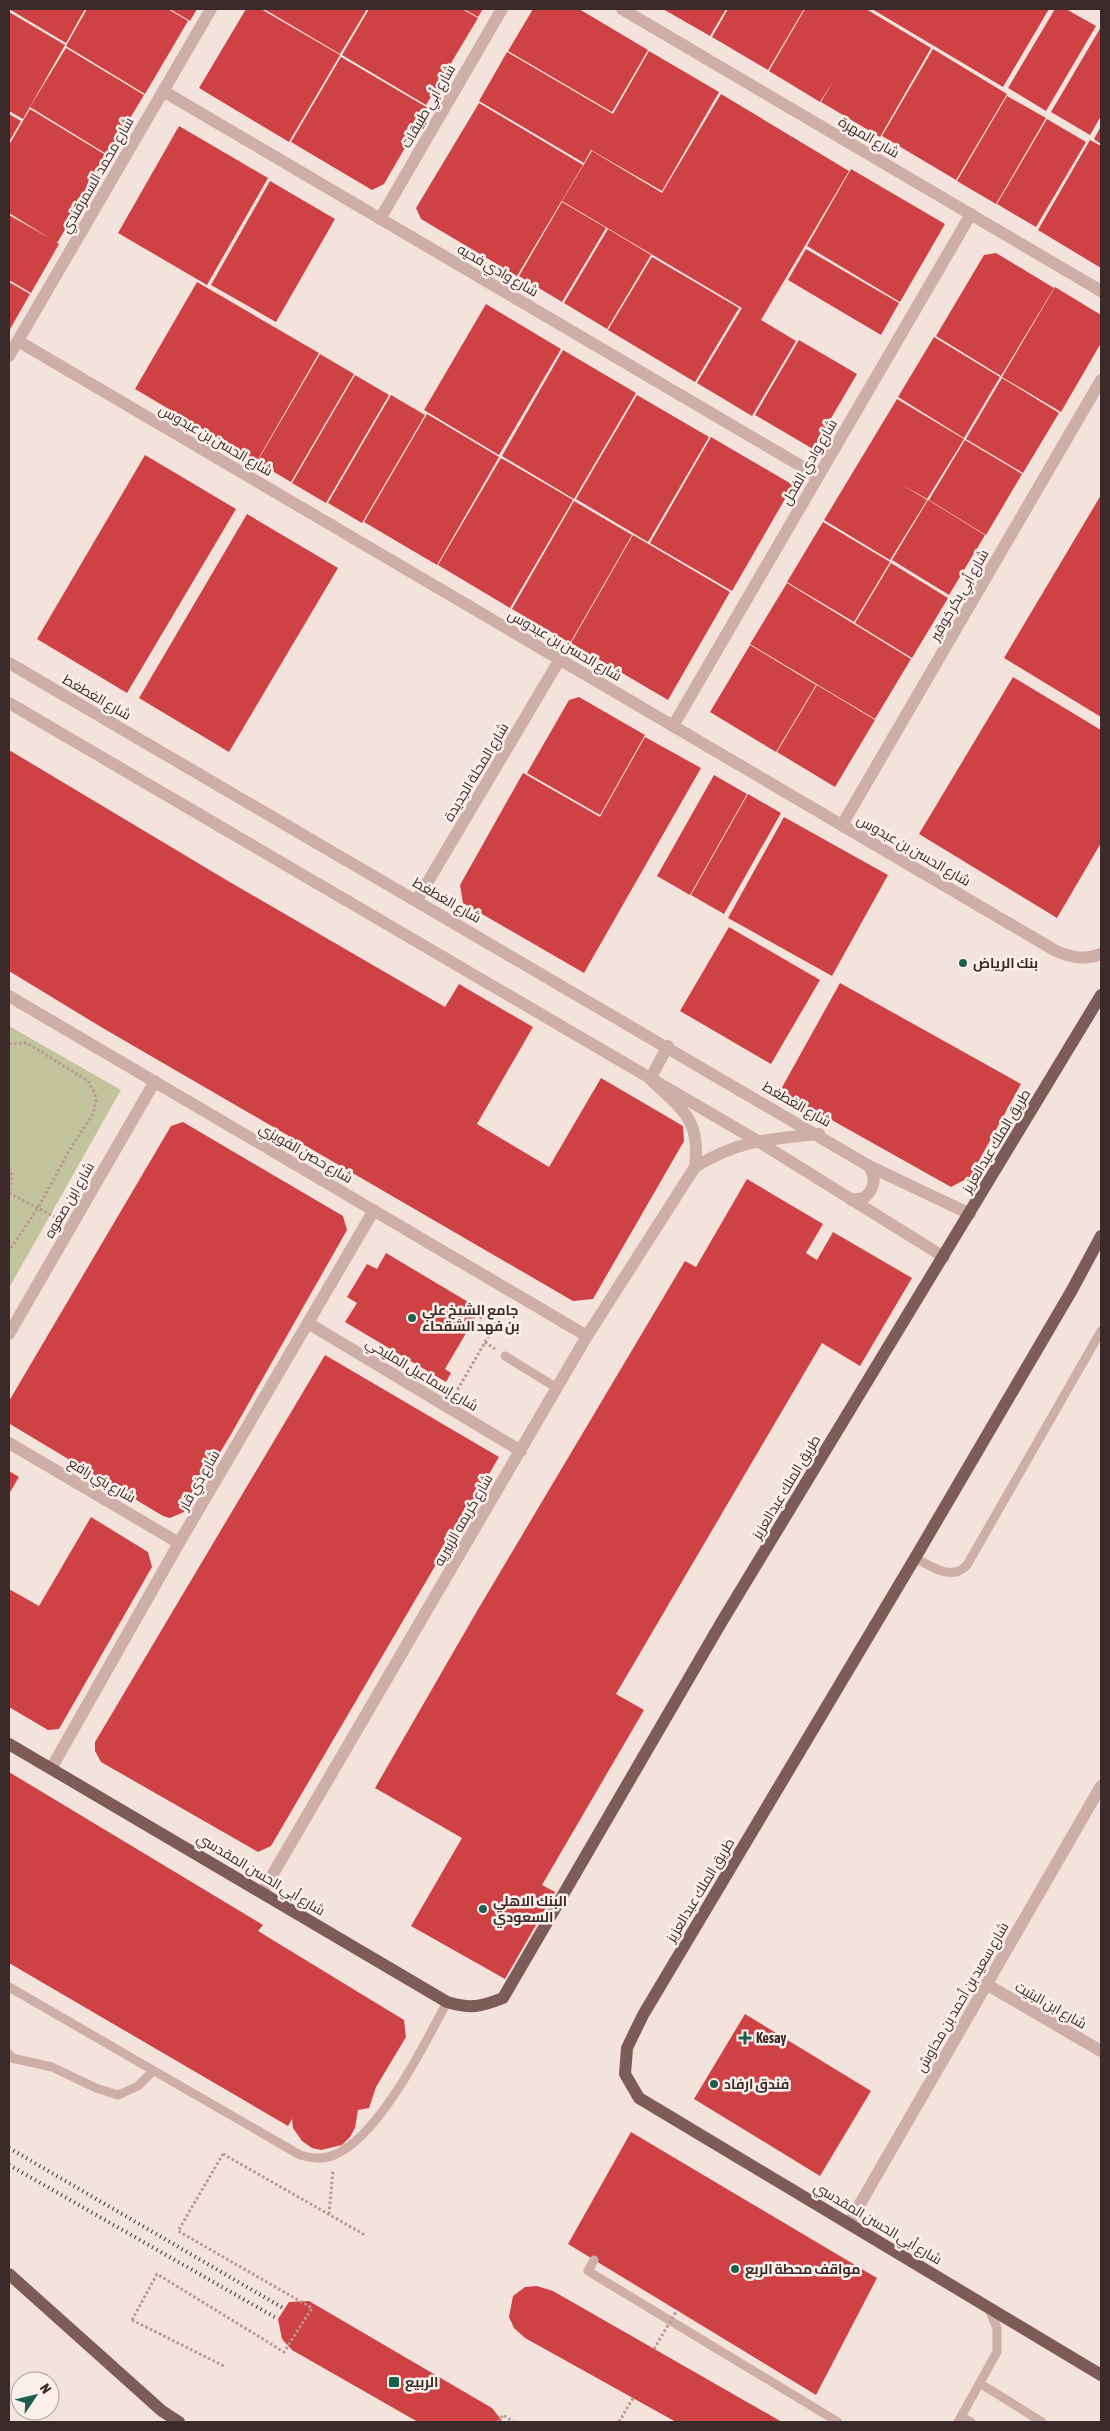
<svg xmlns="http://www.w3.org/2000/svg" width="1110" height="2431" font-family="'Asap Condensed',Cairo,sans-serif">
  <rect width="100%" height="100%" fill="#f4e3dd"/>
  <path fill="#c2c59c" d="M9,1026L121,1090L9,1288Z"/>
  <path fill="#ce4245" d="M9,9H85L66,43Z
    M87,9H168L188,21L145,94L66,46Z
    M170,9H197L190,21Z
    M246,9H261L340,55L289,142L199,88Z
    M264,9H367L340,54Z
    M369,9H462L478,18L426,105L342,55Z
    M464,9H483L478,17Z
    M533,9H579L648,50L612,112L508,51Z
    M663,9H726L710,36Z
    M728,9H804L768,70L712,37Z
    M805,9H866L931,48L880,137L821,102L834,80L820,102L769,71Z
    M872,9H1049L1003,87Z
    M1055,9H1066L1096,26L1046,111L1008,88Z
    M9,12L65,45L23,119L9,111Z
    M1101,27V116L1090,135L1051,112Z
    M66,48L144,95L108,155L30,107Z
    M933,49L1007,94L956,180L882,136Z
    M649,51L719,92L662,191L591,150L584,163L479,101L507,52L613,114Z
    M341,57L428,108L384,184L372,190L291,142Z
    M721,94L849,171L761,320L796,341L752,416L697,383L742,308L562,201L592,151L662,193Z
    M1007,96L1046,118L996,204L957,181Z
    M479,103L583,165L517,276L421,219L416,208Z
    M30,109L109,157L57,243L59,244L31,293L9,280V215L51,239L9,213V145Z
    M9,114L21,121L9,142Z
    M1047,119L1086,142L1036,227L997,204Z
    M179,126L268,178L207,285L118,233Z
    M1101,126V144L1094,139Z
    M1090,140L1101,146V268L1038,230Z
    M851,169L945,224L900,302L807,246Z
    M270,181L335,219L276,322L211,285Z
    M562,202L606,228L562,302L519,276Z
    M608,229L651,255L607,329L564,303Z
    M806,249L899,303L881,335L788,280Z
    M996,253L1054,288L1001,376L936,336L984,255Z
    M652,257L739,308L695,382L608,330Z
    M9,282L30,294L9,331Z
    M197,282L319,353L257,461L135,389Z
    M1055,287L1101,315V343L1061,412L1002,377Z
    M486,304L561,349L499,455L424,410Z
    M934,337L1000,377L964,438L898,397Z
    M799,340L857,374L813,449L755,415Z
    M563,350L636,393L574,499L502,456Z
    M320,354L354,374L291,482L257,462Z
    M355,375L389,395L326,503L292,483Z
    M1002,378L1059,413L1023,473L966,439Z
    M391,395L425,415L362,523L328,503Z
    M637,395L709,437L648,542L576,499Z
    M897,399L964,439L927,499L901,484L927,500L890,560L824,520Z
    M427,414L499,457L437,565L364,522Z
    M711,437L793,485L732,591L650,543Z
    M965,440L1022,474L986,535L929,500Z
    M145,455L236,509L127,693L37,639Z
    M501,458L573,500L510,608L438,565Z
    M1101,495V717L1004,658Z
    M928,500L985,535L949,595L892,560Z
    M574,501L632,535L570,643L512,609Z
    M247,514L338,568L229,752L139,698Z
    M823,522L890,562L854,622L787,582Z
    M633,535L730,592L668,700L571,643Z
    M891,563L948,598L912,658L855,623Z
    M787,583L911,659L875,719L750,644Z
    M750,645L816,685L776,752L710,712Z
    M1013,677L1101,730V843L1057,918L919,834Z
    M817,685L875,720L835,787L777,752Z
    M579,697L645,735L600,815L527,773L569,700Z
    M645,737L701,768L584,973L463,903L460,885L523,773L600,817Z
    M9,750L228,881L445,1007L459,984L533,1027L477,1124L549,1167L601,1078L683,1126L684,1141L593,1299L573,1301L101,1027L9,971Z
    M714,775L747,794L690,895L657,876Z
    M748,794L781,813L724,914L691,895Z
    M784,817L888,875L832,976L728,918Z
    M729,927L820,980L771,1064L680,1011Z
    M840,983L1021,1084L970,1177L951,1187L780,1091Z
    M183,1122L343,1216L347,1230L230,1436L184,1512L170,1518L163,1516L10,1424L9,1401L171,1126Z
    M747,1179L823,1224L806,1253L817,1260L833,1232L912,1278L860,1366L822,1343L616,1694L644,1710L542,1885L555,1892L505,1979L411,1926L462,1838L375,1788L477,1611L685,1261L696,1267Z
    M386,1253L485,1312L481,1319L476,1316L445,1369L451,1373L446,1382L345,1322L357,1303L347,1297L367,1264L377,1269Z
    M325,1355L499,1457L271,1846L258,1852L101,1762L95,1751V1742Z
    M9,1471L19,1477L9,1494Z
    M91,1517L148,1552L152,1567L59,1729L48,1730L9,1707V1589L39,1606Z
    M9,1772L263,1925L258,1931L404,2020L406,2037L376,2087L369,2108L358,2110L355,2128L350,2137L342,2145L321,2150L312,2148L302,2141L293,2128L292,2119L288,2126L9,1963Z
    M745,2014L871,2091L820,2176L694,2099Z
    M631,2132L877,2278L816,2395L568,2244Z
    M537,2286L553,2291L782,2422H676L525,2338L514,2328L509,2317L513,2296L525,2287Z
    M309,2301L492,2408L503,2422H418L292,2350L282,2339L278,2319L289,2302Z"/>
  <g fill="none" stroke-linecap="round" stroke-linejoin="round">
    <path stroke="#ba9892" stroke-width="3" stroke-dasharray="2.5 2.5" stroke-linecap="butt" d="M9,1044L27,1043L88,1081L95,1094L96,1101L93,1114L70,1149L38,1208L9,1251
      M9,1168L12,1177L9,1193
      M9,1193L59,1219
      M485,1342L495,1349
      M455,1394L506,1306
      M223,2154L365,2235
      M329,2214L333,2170
      M132,2320L224,2366
      M498,2422L503,2415L514,2422
      M619,2422L633,2398"/>
    <path stroke="#ceafa8" stroke-width="9" d="M505,1356L557,1388
      M915,1558C931,1566 952,1582 967,1565L1101,1331
      M9,1987L300,2155C311,2158 322,2160 334,2155C378,2138 425,2044 447,2002
      M9,2054L12,2058L52,2067L96,2088L118,2095L138,2086L153,2071
      M594,2260L588,2271L838,2422
      M981,2384L1042,2422
      M961,2416L971,2422
      M958,2422L997,2352V2328L988,2307"/>
    <path stroke="#ceafa8" stroke-width="12" d="M622,9L1101,291
      M163,91L818,476
      M380,219L502,9
      M18,341L1056,951C1073,958 1084,960 1101,954
      M9,356L211,9
      M673,726L971,214
      M842,825L1101,380
      M417,900L560,659
      M9,996L587,1336
      M668,1046L650,1079C682,1110 701,1118 695,1167
      M308,1323L521,1451
      M9,1334L155,1081
      M9,1443L179,1543
      M52,1767L179,1543L374,1210
      M263,1891L587,1336L695,1167C739,1140 769,1139 819,1134
      M986,1984L1101,2051
      M849,2223L1101,1786"/>
    <path stroke="#ceafa8" stroke-width="12" d="M9,663L869,1166L970,1214
      M9,703L756,1140L944,1257
      M851,1200L864,1198C876,1188 876,1178 869,1166"/>
    <path stroke="#7d5b59" stroke-width="12" d="M1101,1236L1072,1290L915,1558L643,2015L627,2048L625,2074L639,2098L1101,2375
      M9,1744L447,2002C471,2009 480,2007 503,1998L721,1623L1101,995
      M9,2274L162,2411L179,2422"/>
    <path stroke="#3a2a29" stroke-width="4" stroke-dasharray="1 4" stroke-linecap="butt" d="M9,2148L283,2308
      M9,2165L278,2319"/>
    <path stroke="#ba9892" stroke-width="3" stroke-dasharray="2.5 2.5" stroke-linecap="butt" d="M132,2320L157,2274L284,2352L312,2308L178,2231L223,2154
      M654,2349L677,2310"/>
  </g>
  <g fill="#1b5f51" stroke="#fbefea" stroke-width="2">
    <circle cx="963" cy="963" r="5"/>
    <circle cx="412" cy="1318" r="5"/>
    <circle cx="483" cy="1909" r="5"/>
    <path d="M742.5 2030.5h5v5h5v5h-5v5h-5v-5h-5v-5h5z"/>
    <circle cx="714" cy="2084" r="5"/>
    <circle cx="735" cy="2269" r="5"/>
    <rect x="388" y="2376" width="12" height="12" rx="2.5"/>
  </g>
  <g text-anchor="middle" stroke-width="5" stroke-linejoin="round" paint-order="stroke">
    <g font-size="14" fill="#3a2a29" stroke="#fbefea">
      <text transform="translate(428 106) rotate(-60)" y="5">شارع أبي طبيقات</text>
      <text transform="translate(869 137) rotate(30)" y="5">شارع المهرة</text>
      <text transform="translate(97 175) rotate(-60)" y="5">شارع محمد السمرقندي</text>
      <text transform="translate(498 270) rotate(30)" y="5">شارع وادي فحيه</text>
      <text transform="translate(216 440) rotate(30)" y="5">شارع الحسن بن عبدوس</text>
      <text transform="translate(809 462) rotate(-60)" y="5">شارع وادي الفحل</text>
      <text transform="translate(959 595) rotate(-60)" y="5">شارع أبي بكر خوقير</text>
      <text transform="translate(565 645) rotate(30)" y="5">شارع الحسن بن عبدوس</text>
      <text transform="translate(97 697) rotate(30)" y="5">شارع الغطغط</text>
      <text transform="translate(476 772) rotate(-59)" y="5">شارع المحلة الجديدة</text>
      <text transform="translate(914 850) rotate(30)" y="5">شارع الحسن بن عبدوس</text>
      <text transform="translate(447 900) rotate(30)" y="5">شارع الغطغط</text>
      <text transform="translate(797 1104) rotate(30)" y="5">شارع الغطغط</text>
      <text transform="translate(996 1141) rotate(-59)" y="5">طريق الملك عبدالعزيز</text>
      <text transform="translate(306 1153) rotate(30)" y="5">شارع حصن الفويزي</text>
      <text transform="translate(69 1200) rotate(-60)" y="5">شارع ابن صعوه</text>
      <text transform="translate(422 1374) rotate(31)" y="5">شارع إسماعيل المليحي</text>
      <text transform="translate(102 1480) rotate(30)" y="5">شارع بني رافع</text>
      <text transform="translate(199 1480) rotate(-60)" y="5">شارع ذي قار</text>
      <text transform="translate(786 1487) rotate(-59)" y="5">طريق الملك عبدالعزيز</text>
      <text transform="translate(463 1520) rotate(-60)" y="5">شارع كريمه الزبيريه</text>
      <text transform="translate(261 1874) rotate(31)" y="5">شارع أبي الحسن المقدسي</text>
      <text transform="translate(700 1890) rotate(-59)" y="5">طريق الملك عبدالعزيز</text>
      <text transform="translate(962 1997) rotate(-60)" y="5">شارع سعيد بن أحمد بن محاوش</text>
      <text transform="translate(1051 2005) rotate(30)" y="5">شارع ابن البتيت</text>
      <text transform="translate(878 2223) rotate(31)" y="5">شارع أبي الحسن المقدسي</text>
    </g>
    <g font-size="14" font-weight="bold" fill="#3a2a29" stroke="#fbefea" text-anchor="start">
      <text x="973" y="968">بنك الرياض</text>
      <text x="422" y="1315">جامع الشيخ علي<tspan x="422" dy="16">بن فهد الشقحاء</tspan></text>
      <text x="493" y="1906">البنك الاهلي<tspan x="493" dy="16">السعودي</tspan></text>
      <text x="756" y="2043">Kesay</text>
      <text x="724" y="2089">فندق ارفاد</text>
      <text x="745" y="2274">مواقف محطة الربع</text>
      <text x="405" y="2387">الربيع</text>
    </g>
  </g>
  <rect width="1110" height="2431" fill="none" stroke="#3a2a29" stroke-width="20"/>
  <g transform="translate(35 2396) rotate(55)"><circle r="24" fill="#fbefea" stroke="#aea09d"/>
  <path d="M0-4L9 19L0 12L-9 19Z" fill="#1b5f51"/>
  <text y="-8" font-size="14" font-weight="bold" text-anchor="middle" fill="#3a2a29">N</text>
  </g>
</svg>
